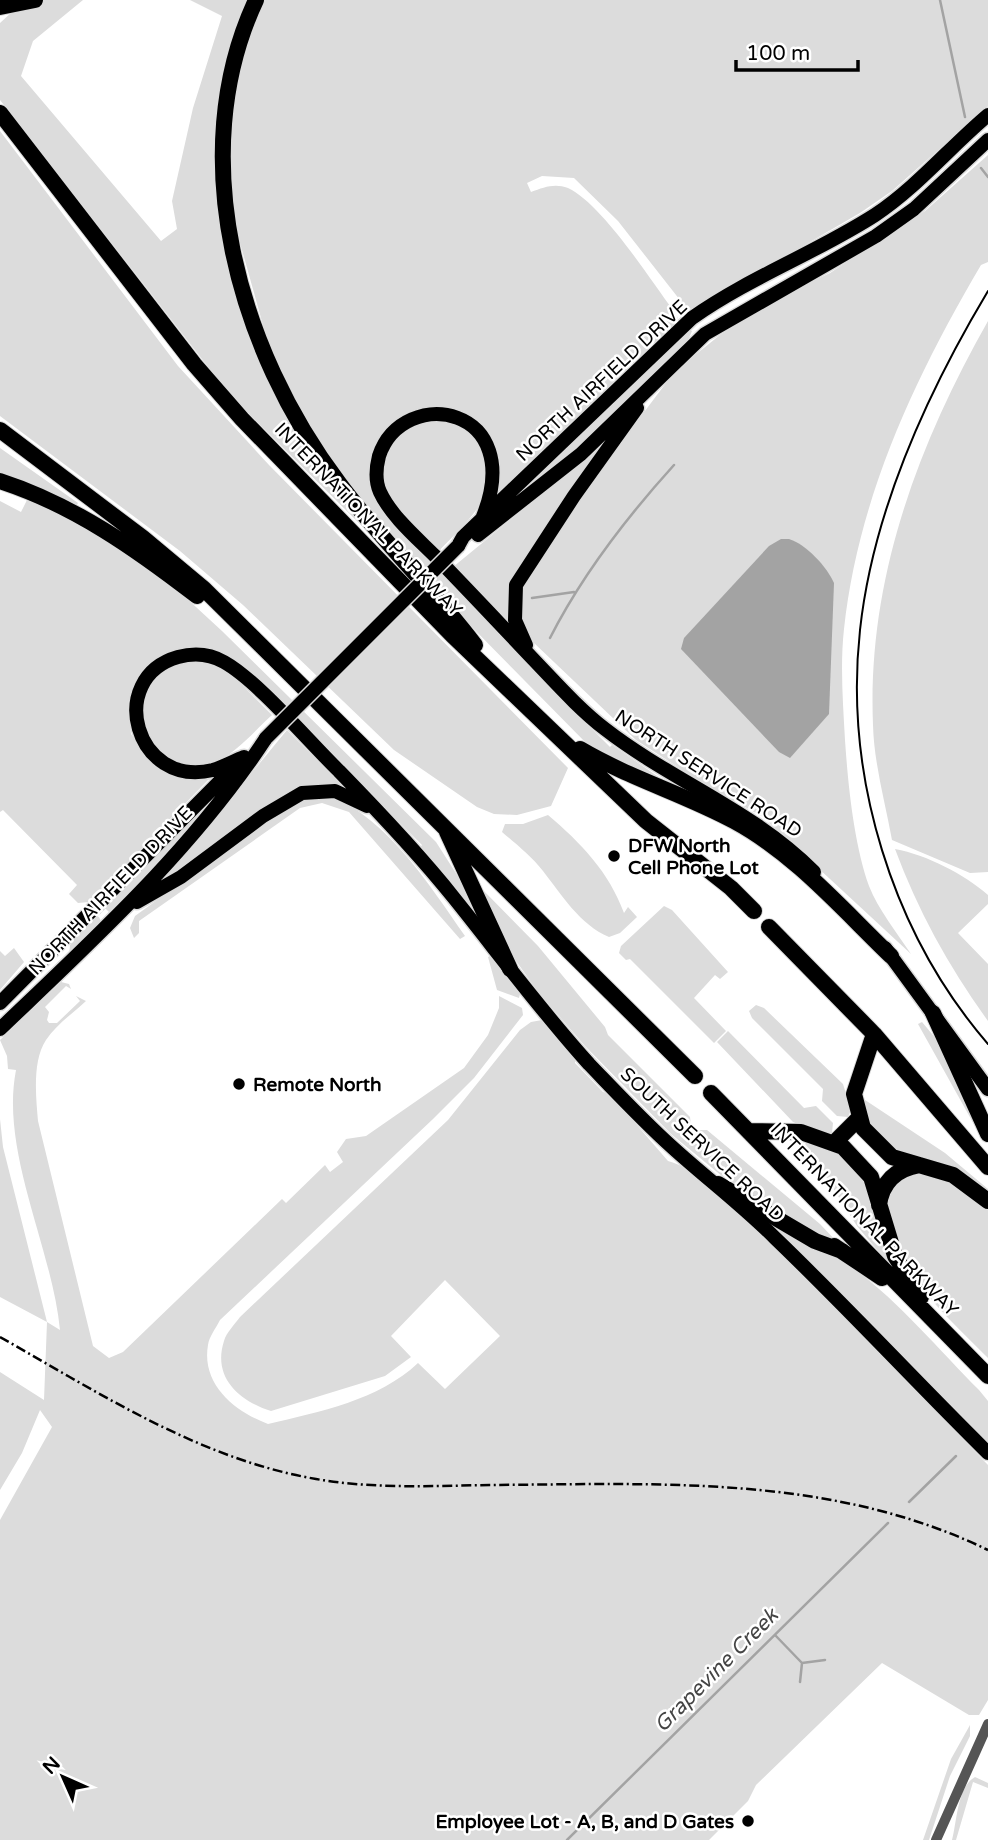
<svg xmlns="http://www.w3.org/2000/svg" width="988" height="1840" font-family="'Varela Round',sans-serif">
  <rect width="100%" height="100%" fill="#fff"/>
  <path fill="#dcdcdc" d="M25,0H83L33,41L21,76L161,241L177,229L172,201L193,108L222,16L190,0H250L243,11L223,85L214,159L223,246L253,332L369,529L367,531L249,414L216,377L0,100V23Z
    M262,0H988V106L892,191L860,213L696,308L687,309L618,221L574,178L542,176L527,183L531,192C544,187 555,183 568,188C603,205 649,278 673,310L678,318L677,323L499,494L495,492C502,456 488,446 468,420L403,421L374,481L545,682L610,747L612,745L685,795L590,747L462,617L352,489L303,417L268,343L235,225L227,182L232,85Z
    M0,131L178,366L269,465L568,768L551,806L517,815L494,814L477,807L394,750L243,605L180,551L0,416Z
    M988,155V262L981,265C915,377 858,498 844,629C840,665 843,704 845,740C848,785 854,844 869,886C878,909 897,933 911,954L763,817L707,786L636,740L534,643L521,616V590L536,560L575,504L675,371L720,335L794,290L830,273L925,211Z
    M988,321V872L970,873L892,840C885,802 874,763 873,725C867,579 918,445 988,321Z
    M687,331H692L686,345L577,451L514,501L512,498Z
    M426,421C439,421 452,420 463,427C488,442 495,480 481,503C469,522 453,536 438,552C424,537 407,523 395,507C368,469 387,436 426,421Z
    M602,445L512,581L508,593L511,626L453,567Z
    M0,448L78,503L75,508L0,477Z
    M28,498L87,524L158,572L222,631L436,842L466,889L488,934L419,849L422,845L270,695L244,672L177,651L160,658L139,678L128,703L131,734L149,759L175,774L212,776L89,902L78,903L69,894L77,885L3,810L0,812V501L21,512Z
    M179,660H203L229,672L346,789L315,784L284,794L169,879L167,876L287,730L272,715C251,734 226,766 196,768C186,768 174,763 164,760L140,727C146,690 145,679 179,660Z
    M217,791L219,794L190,832L109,912L104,907Z
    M330,795C390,822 428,883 465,936L460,939L349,812L322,803L300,808L139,921V933L134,938L130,928L135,916L298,798Z
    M548,815C581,843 609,872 624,913L628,907L637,917L620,933L609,937C580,925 561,894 543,871C531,856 516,844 502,832L505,824H523Z
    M895,849C927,855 964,874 988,895V904L958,933L988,964V1021C949,967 918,911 895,849Z
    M480,887L538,946L605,1027L608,1035L690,1117L691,1126L683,1131L690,1138L700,1130H707L820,1224L838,1243L771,1209L734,1186L671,1134L585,1046L539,993L511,954Z
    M664,906L672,910L728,972L720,979L715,975L694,998L726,1031L714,1043L630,959L626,960L619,953L621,946Z
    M94,915L99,917L102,923L69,955L70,945Z
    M14,948L24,962L0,990V951L5,956Z
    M490,956L520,994L519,998L497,990L488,957Z
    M61,982L69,984L71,989L66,986L45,1007L49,1012L47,1020L49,1023H57L80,1001L76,996L86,1001C73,1013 56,1025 46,1040C32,1061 36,1097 38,1121L93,1346L109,1358L123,1352L282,1199L286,1203L325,1165L330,1172L343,1162L337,1152L346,1139L366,1136L464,1068L488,1035L499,1008V996L522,1008L523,1015L474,1078L433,1119L220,1320C216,1328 209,1337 208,1345C201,1385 236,1412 268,1424C319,1412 379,1400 418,1363L445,1389L500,1336L445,1280L391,1336L411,1357L385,1376L271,1411C240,1401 212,1378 224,1341C226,1333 235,1324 240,1317L448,1120L520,1030L531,1022L542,1020L575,1057V1063L603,1092L610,1094L668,1161C699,1168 747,1221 771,1244C846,1316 916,1391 988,1465V1700L979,1715H969L882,1663L756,1785L748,1801L709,1840H0V1520L52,1427L40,1410L22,1453L0,1490V1372L44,1400L47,1322L0,1297V1119L3,1147L47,1322L60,1330C52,1247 0,1152 16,1070L8,1069L7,1056L0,1040Z
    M756,1005L764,1008L843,1084L851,1110L848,1117L837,1116L822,1101L823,1089L752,1018L749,1011Z
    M922,1022L937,1040L981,1137L918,1024Z
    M728,1031L804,1108L816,1106L833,1123L832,1133L826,1135L793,1122L717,1042Z
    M859,1096L945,1153L988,1189V1198L897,1156L863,1120Z
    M809,1139L835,1147L870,1182L897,1274L857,1226L805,1144Z
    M913,1171L941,1175L988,1208V1358C944,1313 878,1259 889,1189Z
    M763,1219C792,1233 823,1246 849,1265C897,1299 937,1348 979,1390L988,1401V1445Z
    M970,1725V1736L950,1776L929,1840H923L951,1759Z
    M975,1777L988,1783V1788L973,1782L956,1840H952C957,1822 957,1787 975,1777Z"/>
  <path fill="#a3a3a3" d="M789,539C806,544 827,567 834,583L829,714L790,758L779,752L681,649L684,638L769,546L781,539Z"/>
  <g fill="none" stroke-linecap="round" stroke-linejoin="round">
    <path stroke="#a3a3a3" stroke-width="2.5" d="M940,0L965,117
      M981,168L988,177
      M532,598L574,592
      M550,638C582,575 626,518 674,465
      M909,1502L956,1456
      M775,1635L802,1663L800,1682
      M802,1663L825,1660
      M567,1840L888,1523"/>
    <defs>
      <path id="major" d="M482,519C529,405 403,384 379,456C376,468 375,481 380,492C391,516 417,538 435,556C468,590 501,625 533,659C556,683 579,709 605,729C672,781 754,811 814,872
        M478,535L581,454L705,334L876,236L914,209L988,140
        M458,546L463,537L692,318C750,277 816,253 875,215C917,187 950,147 988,115
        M526,645L515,620L516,585L574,496L637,408
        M244,757C234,761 223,767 213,770C135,789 105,678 178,657C193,653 210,654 224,662C258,681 309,742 339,771C379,812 419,854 454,898C499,954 541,1011 589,1064C616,1092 643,1121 672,1147C706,1178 742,1205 775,1238C848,1308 916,1382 988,1453
        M137,902L181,877L263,816L302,793L335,791L367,806
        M885,948L988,1089
        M0,1003L236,765
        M0,1029C95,938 193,849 266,738"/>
      <path id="highway" d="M256,0C183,156 239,351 339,483C381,540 433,589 475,645
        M0,7L35,0
        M0,113L194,364L242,419L452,635L646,821L731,888L754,911
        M0,430L143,538L204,589L695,1076
        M0,481C74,505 136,549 197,596
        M580,749C629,778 684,794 734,821C795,854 842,909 891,956
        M447,832L510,969
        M769,927L874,1034L988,1167
        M933,1013L988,1134
        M874,1034L854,1094L863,1128L892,1157L953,1175L988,1201
        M711,1093L988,1376
        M751,1131L801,1132L843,1147L871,1177L895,1256L921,1297
        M834,1143L859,1118
        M718,1184L815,1241L842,1251
        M879,1205C882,1182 896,1169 919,1165
        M834,1246L882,1278"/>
    </defs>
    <use href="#major" stroke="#dbdbdb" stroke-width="17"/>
    <use href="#highway" stroke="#dbdbdb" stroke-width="18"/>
    <path stroke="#555" stroke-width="10" d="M936,1840L988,1724"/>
    <use href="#major" stroke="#000" stroke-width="14"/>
    <use href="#highway" stroke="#000" stroke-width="16"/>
    <path stroke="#000" stroke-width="2" d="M988,291C927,393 873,510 860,630C844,776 892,933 988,1044"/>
    <path stroke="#000" stroke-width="2.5" stroke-dasharray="10 3.5 2 3.5" stroke-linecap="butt" d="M0,1337C101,1394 200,1459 316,1479C373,1489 432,1486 490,1485C659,1484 831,1474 988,1550"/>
    <defs>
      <path id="major-bridge" d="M266,738L458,546"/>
    </defs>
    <use href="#major-bridge" stroke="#dbdbdb" stroke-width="17" stroke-linecap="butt"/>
    <use href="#major-bridge" stroke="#000" stroke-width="14"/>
  </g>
  <g fill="#000" stroke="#fff" stroke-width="2.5">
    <circle cx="614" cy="856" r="7"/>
    <circle cx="239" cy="1084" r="7"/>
    <circle cx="748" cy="1821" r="7"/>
  </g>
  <g text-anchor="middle" stroke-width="5" stroke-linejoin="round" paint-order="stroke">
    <g font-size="19" fill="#000" stroke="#fff">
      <text transform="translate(601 380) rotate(-43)" y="7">NORTH AIRFIELD DRIVE</text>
      <text transform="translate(369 519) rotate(46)" y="7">INTERNATIONAL PARKWAY</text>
      <text transform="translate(709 773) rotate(33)" y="7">NORTH SERVICE ROAD</text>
      <text transform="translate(110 890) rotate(-46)" y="7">NORTH AIRFIELD DRIVE</text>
      <text transform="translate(703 1144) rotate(43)" y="7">SOUTH SERVICE ROAD</text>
      <text transform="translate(865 1219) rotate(46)" y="7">INTERNATIONAL PARKWAY</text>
    </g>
    <g font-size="19" font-weight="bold" fill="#000" stroke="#fff" text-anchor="start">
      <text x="628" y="852">DFW North<tspan x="628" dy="22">Cell Phone Lot</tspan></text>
      <text x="253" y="1091">Remote North</text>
      <text x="734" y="1828" text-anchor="end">Employee Lot - A, B, and D Gates</text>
    </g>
    <g font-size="21" font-style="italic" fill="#444" stroke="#fff">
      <text transform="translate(716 1670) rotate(-45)" y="7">Grapevine Creek</text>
    </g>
  </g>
  <g transform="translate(63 1777) rotate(315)" stroke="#ffffff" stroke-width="5" paint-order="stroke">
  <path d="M0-5L12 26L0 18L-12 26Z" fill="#000000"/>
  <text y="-10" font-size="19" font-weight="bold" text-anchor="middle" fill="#000000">N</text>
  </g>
  <path d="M736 60v10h122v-10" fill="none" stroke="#000000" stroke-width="3.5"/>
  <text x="746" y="60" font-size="21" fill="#000000" stroke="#ffffff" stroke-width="5" paint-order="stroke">100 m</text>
</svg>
